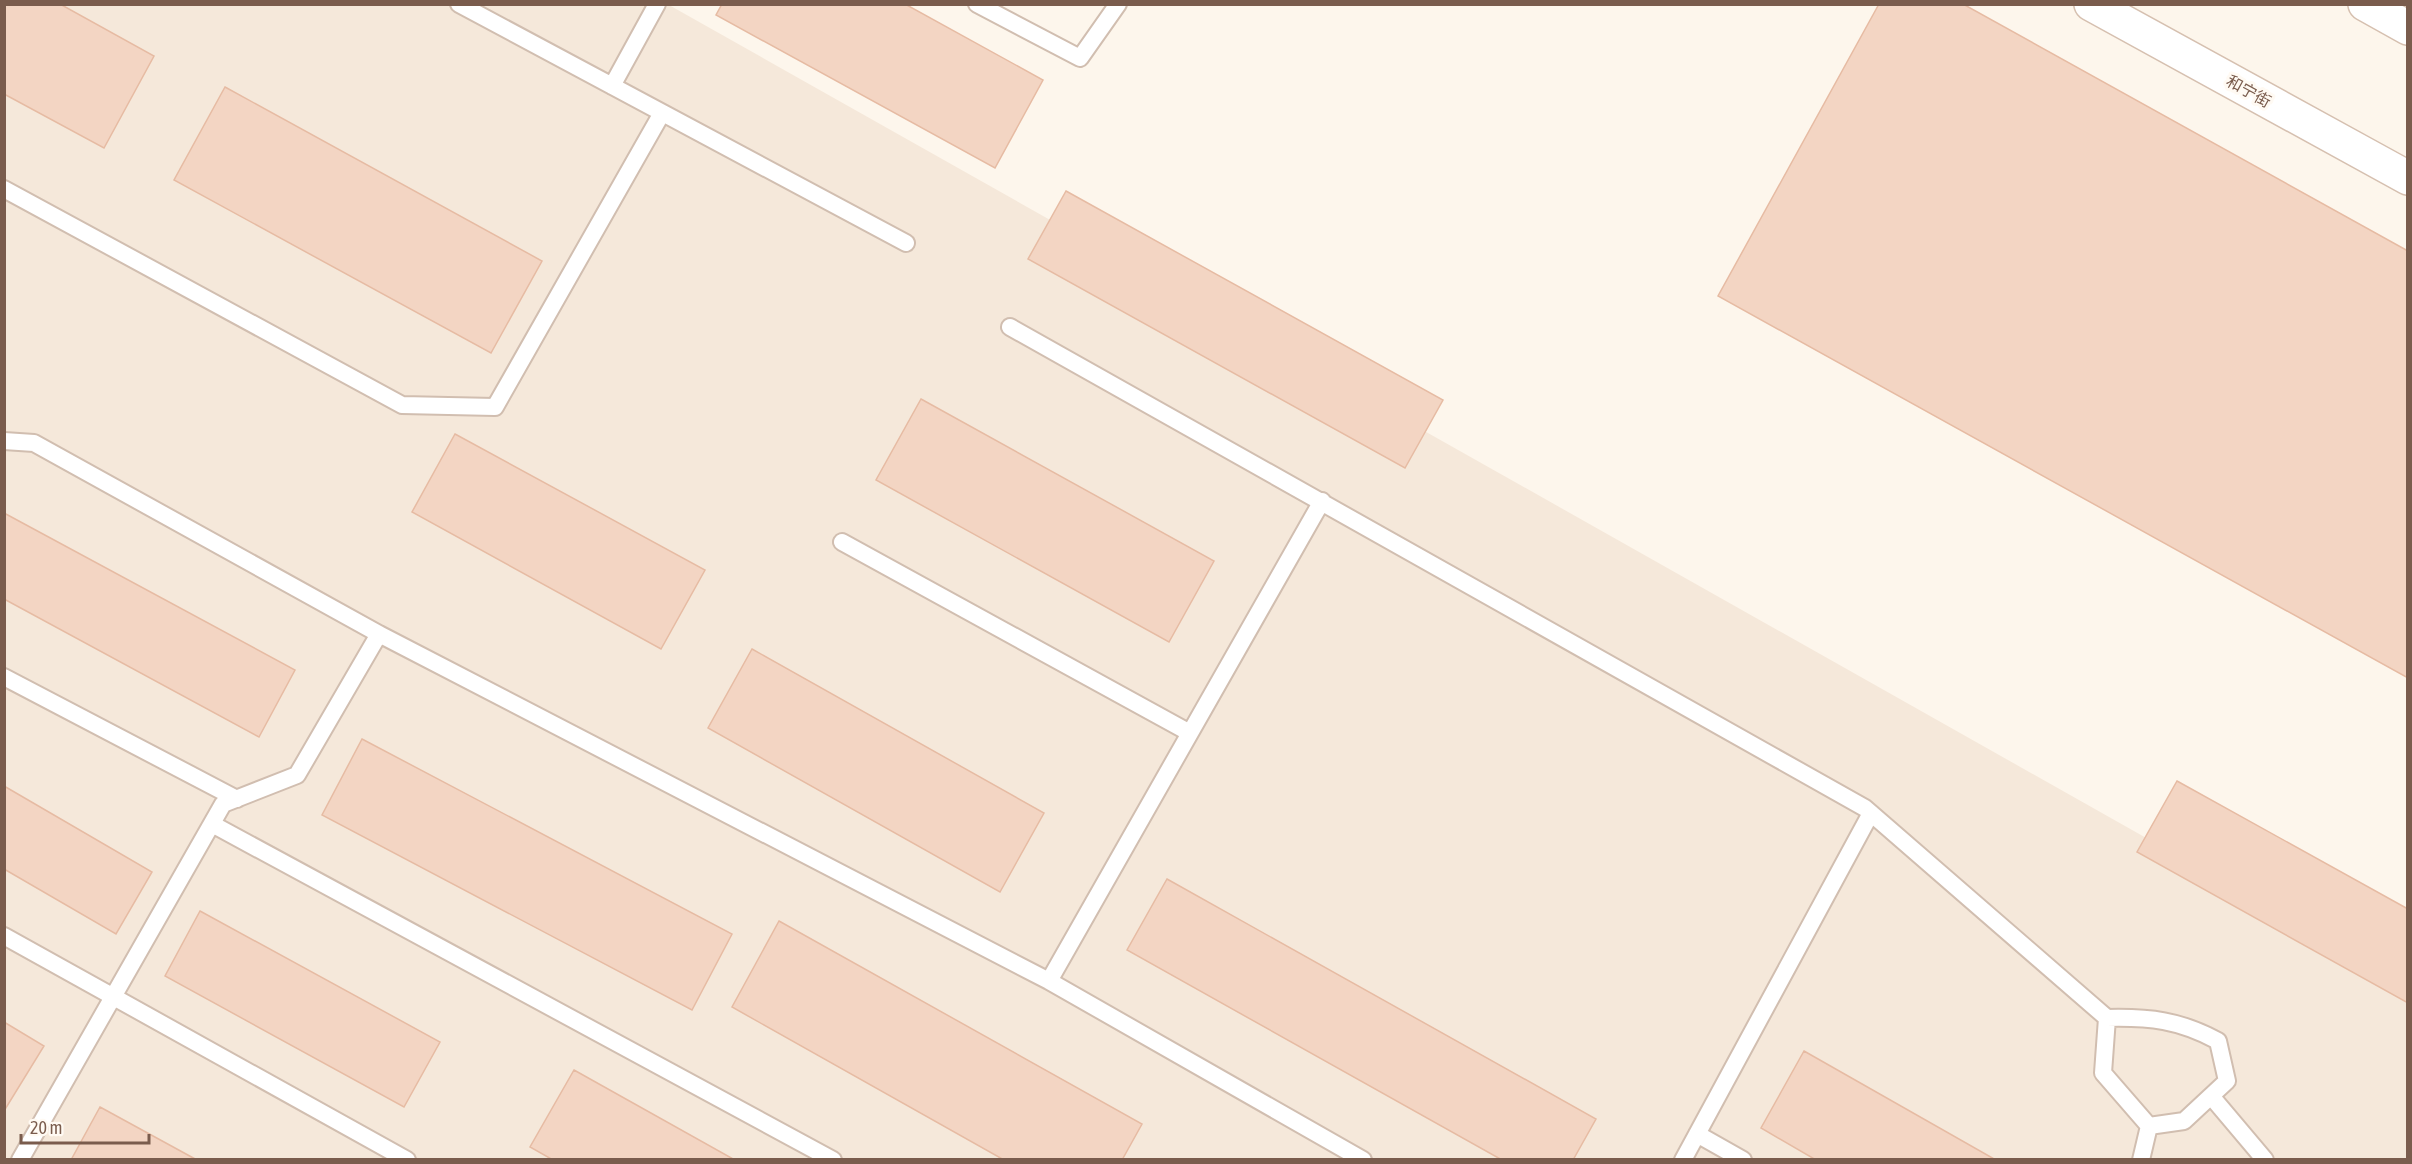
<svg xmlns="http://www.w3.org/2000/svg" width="2412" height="1164" font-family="'Asap Condensed','Noto Sans SC',sans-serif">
  <rect width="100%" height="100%" fill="#fdf6ec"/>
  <path fill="#f5e8da" d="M5,5H669L2407,985V1159L5,1160Z"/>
  <path fill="#f3d5c3" stroke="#e6bba3" stroke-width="1.5" d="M4,4H60L154,56L104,148L4,94Z
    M722,4H905L1043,80L995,168L716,15Z
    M1879,4H1963L2408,251V678L1718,296Z
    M225,87L542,261L491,353L174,180Z
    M1066,191L1443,400L1405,468L1028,259Z
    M921,399L1214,561L1169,642L876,480Z
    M455,434L705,570L661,649L412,512Z
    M4,513L295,670L259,737L4,599Z
    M752,649L1044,813L1000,892L708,728Z
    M362,739L732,934L692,1010L322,815Z
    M2177,781L2408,909V1003L2137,852Z
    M4,786L152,872L116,934L4,869Z
    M1167,879L1596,1119L1573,1160H1502L1127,950Z
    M200,911L440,1042L404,1107L165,976Z
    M779,921L1142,1124L1122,1160H1004L732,1007Z
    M4,1022L44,1046L4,1111Z
    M1804,1051L1996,1160H1816L1761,1128Z
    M574,1070L735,1160H553L530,1147Z
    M100,1107L197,1160H71Z"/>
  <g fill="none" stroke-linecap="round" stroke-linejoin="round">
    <defs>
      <path id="lane" d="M459,4L906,243
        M977,4L1080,58L1118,4
        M612,86L657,4
        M4,189L402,405L495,407L662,113
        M1010,327L1865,808L2107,1018L2103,1073L2149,1126L2141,1160
        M4,441L34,443L379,634L1049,981L1363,1160
        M842,542L1190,733
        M4,677L237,799
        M212,824L833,1160
        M4,936L407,1160
        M1049,981L1322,501
        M2107,1018C2150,1017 2179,1020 2218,1041L2227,1081L2184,1121L2149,1126
        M2211,1096L2265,1160
        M1697,1134L1743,1160
        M20,1160L223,804L297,775L379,634
        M1683,1160L1871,813"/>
      <path id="secondary" d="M2091,4L2408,178
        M2365,4L2408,28"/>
    </defs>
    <use href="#lane" stroke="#d1beb0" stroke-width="20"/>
    <use href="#secondary" stroke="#d6c0b0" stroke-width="36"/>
    <use href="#lane" stroke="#fff" stroke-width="16"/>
    <use href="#secondary" stroke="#fff" stroke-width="33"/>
  </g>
  <g text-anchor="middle" stroke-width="6" stroke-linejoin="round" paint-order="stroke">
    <g font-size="16" fill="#7a5c4d" stroke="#fffaf3">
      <text transform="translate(2249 91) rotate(29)" y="6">和宁街</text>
    </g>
  </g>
  <rect width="2412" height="1164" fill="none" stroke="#7a5c4d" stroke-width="12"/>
  <path d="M21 1134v9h128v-9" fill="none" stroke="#7a5c4d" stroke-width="3"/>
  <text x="30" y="1134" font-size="18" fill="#7a5c4d" stroke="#fffaf3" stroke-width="4.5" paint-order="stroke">20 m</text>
</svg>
